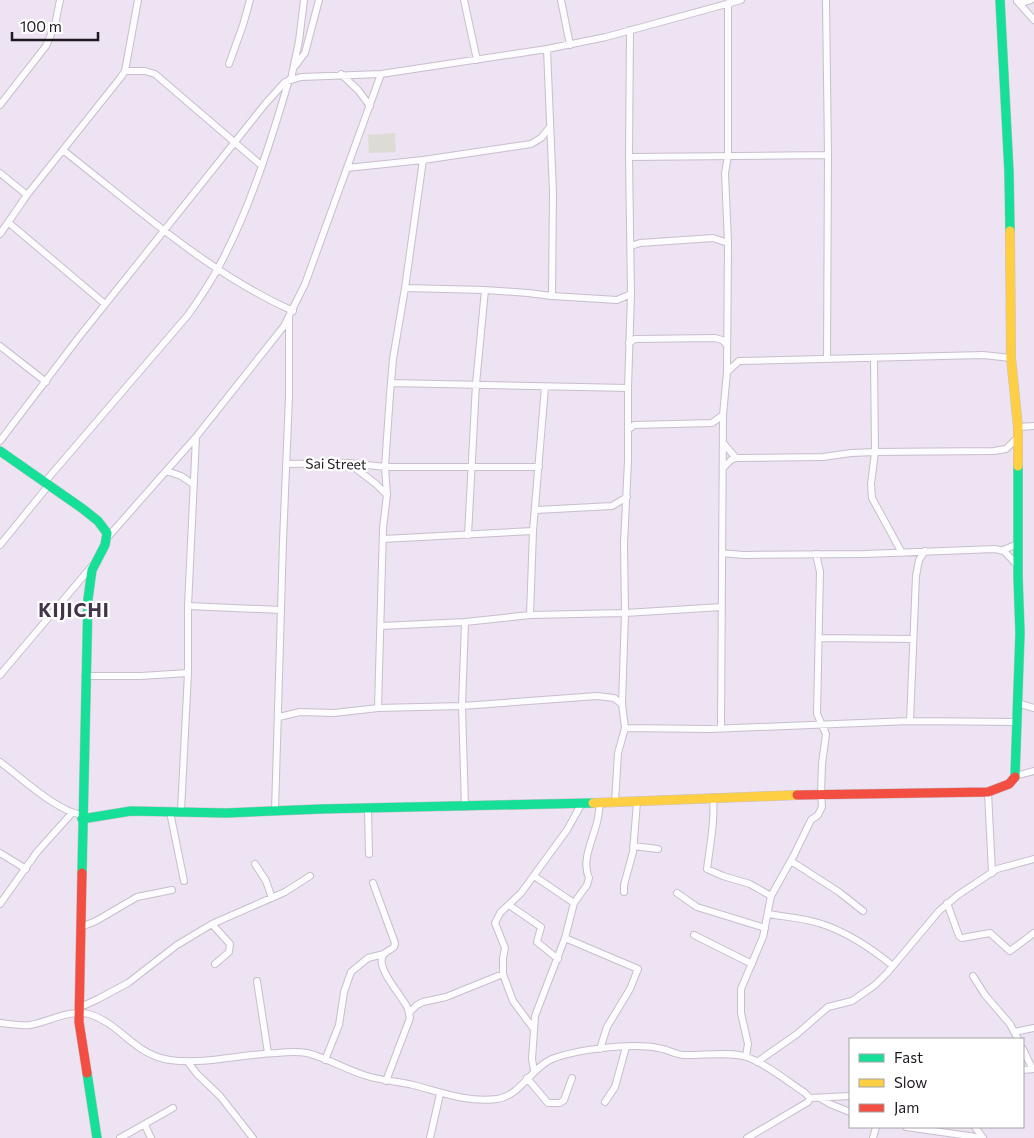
<svg xmlns="http://www.w3.org/2000/svg" width="1034" height="1138" font-family="Commissioner,sans-serif">
  <rect width="100%" height="100%" fill="#ede3f2"/>
  <path fill="#dcdcd4" d="M395,133L396,152L369,153L368,135Z"/>
  <g fill="none" stroke-linecap="round" stroke-linejoin="round">
    <defs>
      <path id="street" d="M464,0L477,60
        M561,0L570,45
        M826,0L828,155L827,359
        M1017,1L1022,3L1031,0
        M1018,2L1034,20
        M547,49L553,192L552,296
        M229,64L243,25L250,0
        M295,66L305,53L319,0
        M125,71H145L155,74L261,165
        M341,74L358,90L370,106
        M291,79L299,41L304,0
        M0,105L46,46L55,25L60,0
        M64,151C137,208 208,273 293,311
        M629,157L828,155
        M347,168L423,160L531,144L541,138L550,127
        M0,173L27,195
        M9,223L105,304
        M0,234L27,195L121,77L125,71L138,0
        M631,246L640,243L713,238L728,243
        M405,288L485,290L528,293L552,296L617,300L631,294
        M629,343L635,339L715,338L722,340L727,345
        M0,346L46,382
        M874,358L875,452L994,451L1006,449L1018,437
        M727,372L728,243L725,173L728,156V3
        M391,383L628,388
        M1018,427L1034,426
        M628,430L634,425L712,423L723,415
        M0,441L79,337L266,103L285,82L301,77L381,74L547,49L606,37L741,0
        M724,444L736,458
        M286,464L349,463L385,467H539
        M350,464L376,484L387,495
        M723,468L731,460L736,458L823,457L851,453L875,452L871,484L872,498L902,553
        M167,471L181,476L193,484
        M44,483L188,315C198,301 208,286 217,270C249,212 270,144 289,80
        M536,510L612,506L627,497
        M468,535L476,384L485,290
        M107,538L196,437L284,326L305,284L381,74
        M383,539L533,531
        M0,545L48,486
        M1003,550L1018,544
        M722,553L743,555L865,554L995,549L1004,551L1018,566
        M188,606L281,610
        M530,615L533,531L545,387
        M465,622L462,706L465,807
        M381,626L465,622L530,615L625,613L722,607
        M819,638L913,639
        M0,675L92,566
        M85,676H141L188,673
        M1017,703L1034,708
        M378,708L383,528L387,495L385,467L390,394L393,359L405,288L423,160
        M279,717L300,712L334,713L378,708L462,706L597,696L614,698L622,704
        M910,721L916,576L919,560L925,551
        M721,727L723,415L727,372L739,361L983,355L1011,358
        M625,728L710,729L910,721L1018,722
        M0,762C22,778 56,811 82,815
        M1015,776L1034,771
        M988,792L992,873
        M713,797C715,822 710,845 707,869L723,876L750,884L771,896
        M615,802L618,753L625,728L622,704L625,613L624,543L628,461V388L631,294L629,157L630,30
        M368,809L369,854
        M181,811L188,673V606L196,437
        M275,811L283,541L289,397V318
        M170,812L184,881
        M633,846L658,849
        M0,853L26,869
        M791,861L839,892L863,911
        M255,864L266,881L272,898
        M534,876L574,903
        M373,883L395,943L394,947C392,949 387,951 384,954C373,966 403,997 407,1007C408,1008 409,1014 409,1015
        M624,892V885L633,852L637,802
        M677,893L697,907L765,928
        M947,903L959,936L962,938L990,933L1010,951L1034,933
        M0,904L37,852L72,813
        M509,905L541,927L537,942L558,959
        M768,914C785,917 805,918 822,924C849,933 871,948 893,966
        M212,924L230,944L229,952L215,964
        M81,927L96,921L137,897L172,890
        M694,935L752,964
        M565,938L638,969L630,989L607,1027L600,1049
        M973,976L985,995L1010,1024L1018,1039
        M257,981L268,1053
        M79,1006L85,1005L98,999L128,983L177,945L212,924L285,892L310,876
        M0,1023C10,1024 20,1026 30,1025C48,1022 70,1009 89,1014C120,1023 134,1055 170,1060C205,1065 242,1054 277,1053C286,1052 297,1051 307,1053C327,1058 347,1070 367,1076C382,1081 398,1081 413,1085C440,1092 468,1103 497,1099C520,1096 531,1068 552,1059C577,1049 632,1043 658,1048C667,1049 674,1054 683,1055C700,1056 731,1051 747,1057C768,1065 787,1081 805,1093L810,1098L808,1102L747,1138
        M533,1028L513,1001L503,974V958L505,948L495,923L500,913L521,893L567,830L582,803
        M1014,1032L1034,1028
        M1023,1049L1032,1068
        M746,1056L748,1044L741,1013V989L763,937L771,896L794,855L811,820L818,815L822,807L821,794L822,764L826,734L817,714L820,572L816,554
        M325,1060L339,1025L344,992L351,972L368,958L384,954
        M187,1061L197,1074L220,1096L253,1138
        M757,1062L797,1034L828,1007L852,1001L875,985L887,973L939,911L958,895L997,869L1034,859
        M534,1070L532,1059L535,1016L565,938L574,903L587,885L589,878C581,860 593,840 597,822C599,816 599,809 600,802
        M1023,1070L1034,1069
        M527,1078L548,1103H560L564,1100L572,1078
        M386,1081L410,1018L409,1013L417,1005L423,1002L446,997L503,974
        M810,1098L850,1096
        M820,1098L830,1104L850,1112
        M605,1102L615,1087L626,1047
        M145,1125L151,1138
        M906,1127L983,1138
        M975,1127L983,1138
        M120,1138L173,1108
        M430,1138L440,1094
        M873,1138L876,1127"/>
      <path id="fast" d="M1000,0L1009,172L1010,231
        M0,451L83,509L98,521L107,533L105,545L92,570L88,599L82,873
        M1015,777L1020,633L1018,576V466
        M82,819L131,811L226,813L321,809L593,803
        M87,1073L97,1138"/>
      <path id="slow" d="M1010,231L1011,358L1018,427V466
        M593,803L797,795"/>
      <path id="jam" d="M797,795L988,792L1009,784L1015,777
        M82,873L79,1022L87,1073"/>
    </defs>
    <use href="#street" stroke="#c7bfcb" stroke-width="8"/>
    <use href="#fast" stroke="#c7bfcb" stroke-width="10"/>
    <use href="#slow" stroke="#c7bfcb" stroke-width="10"/>
    <use href="#jam" stroke="#c7bfcb" stroke-width="10"/>
    <use href="#street" stroke="#fcfbfd" stroke-width="6"/>
    <use href="#fast" stroke="#16e098" stroke-width="9"/>
    <use href="#slow" stroke="#ffcf43" stroke-width="9"/>
    <use href="#jam" stroke="#f24e42" stroke-width="9"/>
  </g>
  <g text-anchor="middle" stroke-width="4.5" stroke-linejoin="round" paint-order="stroke">
    <g font-size="14" fill="#1e1821" stroke="#fff">
      <text transform="translate(336 464) rotate(1)" y="5">Sai Street</text>
    </g>
    <g font-size="19" font-weight="bold" letter-spacing="1" fill="#433449" stroke="#fff">
      <text x="74" y="617">KIJICHI</text>
    </g>
  </g>
  <rect x="849" y="1038" width="175" height="90" fill="#ffffff" stroke="#a5a3a6"/>
  <rect x="859" y="1054" width="25" height="8" fill="#16e098" stroke="#a5a3a6"/>
  <text x="894" y="1063" font-size="15" fill="#1e1821">Fast</text>
  <rect x="859" y="1079" width="25" height="8" fill="#ffcf43" stroke="#a5a3a6"/>
  <text x="894" y="1088" font-size="15" fill="#1e1821">Slow</text>
  <rect x="859" y="1104" width="25" height="8" fill="#f24e42" stroke="#a5a3a6"/>
  <text x="894" y="1113" font-size="15" fill="#1e1821">Jam</text>
  <path d="M12 32v8h86v-8" fill="none" stroke="#1e1821" stroke-width="2.5"/>
  <text x="20" y="32" font-size="15" fill="#1e1821" stroke="#ffffff" stroke-width="4" paint-order="stroke">100 m</text>
</svg>
